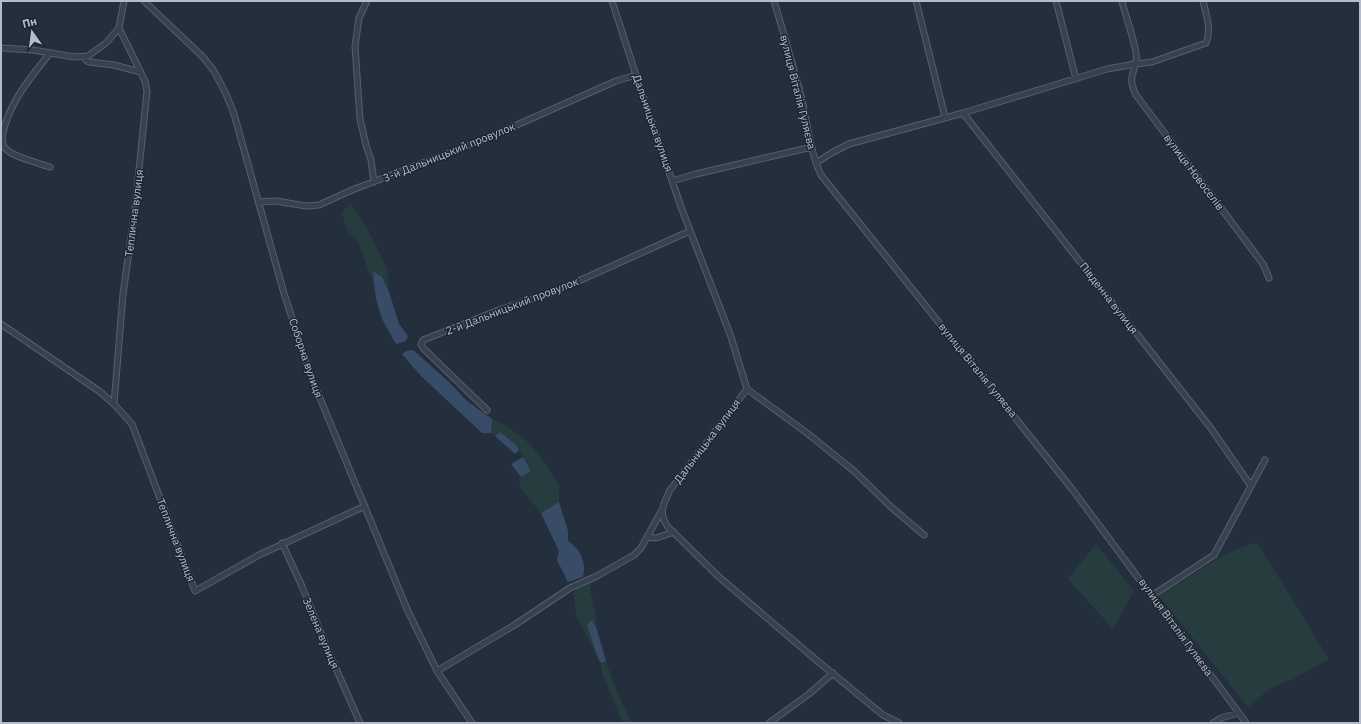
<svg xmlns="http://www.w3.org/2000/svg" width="1361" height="724" font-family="'IBM Plex Sans',sans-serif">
  <rect width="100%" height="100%" fill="#242f3e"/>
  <path fill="#263c3f" d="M350,203L366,226L387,268L389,292L382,277L373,272L375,288L357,240L347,230L342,213Z
    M492,419L507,426L530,444L547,466L559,486V502L541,513L519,487L521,477L531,471L516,445L500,432L495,436L491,433Z
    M1257,542L1329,659L1291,680L1281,683L1267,691L1248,707L1159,596L1225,554Z
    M1096,544L1134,591L1113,629L1068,579Z
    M592,581L590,589L595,611L597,630L592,621L587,625L598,658L577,617L573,593L577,588Z
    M606,661L615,688L632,723H623L602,673L601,663Z"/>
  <path fill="#394c67" d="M373,271L382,277L389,292L399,324L408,336L406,341L396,344L382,319L376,299Z
    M413,350L449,382L467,401L492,419L491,433H482L421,376L402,354L406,351Z
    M500,432L516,445L519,450L515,454L495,436Z
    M523,457L531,471L521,477L511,464Z
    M559,502L568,531V541C580,549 587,562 583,577L568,582L557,560L559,551L541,513Z
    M592,620L597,630L606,661L601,663L598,658L587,625Z"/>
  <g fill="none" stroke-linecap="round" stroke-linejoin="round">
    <defs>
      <path id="street" d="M144,1L203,57L214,71L226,94L234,114L283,290L310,374L407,609L437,671L472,723
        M367,1L359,18L355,46L360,119L366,145L371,160L374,182
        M612,1L636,75L681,207L730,334L747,389L670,490C663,505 658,513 668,527L719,577L815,659L883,715L899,723
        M774,1C784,35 795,70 803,104C808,128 811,154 821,175L1072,489L1239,713
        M916,1L945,117
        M1056,1L1076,79
        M1122,1C1126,18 1133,35 1136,53C1139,70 1125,73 1136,95L1263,264L1269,278
        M1,48L33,50L74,57L88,56L106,43L119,28L124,1
        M50,53C32,76 14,96 5,125C3,133 0,141 5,148C12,157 39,163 50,167
        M84,57L86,60L89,62L114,65L140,72
        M963,113L1210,427L1251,486
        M816,163L833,152L849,144L963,113L1107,69L1135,64L1152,62L1206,43C1212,30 1206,15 1203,1
        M672,181L696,174L812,147
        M258,202L276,201L306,206L319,205L352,190L485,139L616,81L636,75
        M1,324L99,391L114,404L132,424L195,591L259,555L365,506
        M747,389L807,433L854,471L890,506L924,535
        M114,404L123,294L135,209L147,91L145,81L119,28
        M487,410L424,349L421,345L423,340L499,310L554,292L690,231
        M647,537L656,538L674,532
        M282,543L301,584L330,655L360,723
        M1153,595L1214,555L1265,460
        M437,671L513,626L570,588L597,576L634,555L641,548L662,510
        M769,723L809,694L833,673
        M1213,723L1221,718L1239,713L1246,723"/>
    </defs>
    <use href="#street" stroke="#565f6c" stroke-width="7"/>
    <use href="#street" stroke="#38414e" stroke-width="5"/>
  </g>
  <g text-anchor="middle" stroke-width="3" stroke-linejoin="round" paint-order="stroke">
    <g font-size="11" fill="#b4bcc9" stroke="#1d2633">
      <text transform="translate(798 92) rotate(76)" y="4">вулиця Віталія Гуляєва</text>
      <text transform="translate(653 123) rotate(71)" y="4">Дальницька вулиця</text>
      <text transform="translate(449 152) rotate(-22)" y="4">3-й Дальницький провулок</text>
      <text transform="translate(1194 172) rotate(53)" y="4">вулиця Новоселів</text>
      <text transform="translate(134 213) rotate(-83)" y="4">Теплична вулиця</text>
      <text transform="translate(1109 298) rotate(52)" y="4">Південна вулиця</text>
      <text transform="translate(512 306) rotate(-21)" y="4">2-й Дальницький провулок</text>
      <text transform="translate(306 358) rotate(71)" y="4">Соборна вулиця</text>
      <text transform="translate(978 370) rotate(51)" y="4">вулиця Віталія Гуляєва</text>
      <text transform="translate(707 441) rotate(-53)" y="4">Дальницька вулиця</text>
      <text transform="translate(176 540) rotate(69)" y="4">Теплична вулиця</text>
      <text transform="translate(1176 627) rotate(54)" y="4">вулиця Віталія Гуляєва</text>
      <text transform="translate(321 633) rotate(67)" y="4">Зелена вулиця</text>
    </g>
  </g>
  <rect width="1361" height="724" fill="none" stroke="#b4bcc9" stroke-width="4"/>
  <g transform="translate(32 32) rotate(346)" stroke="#1d2633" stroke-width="3" paint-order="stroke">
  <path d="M0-3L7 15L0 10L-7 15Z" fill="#b4bcc9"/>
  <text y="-6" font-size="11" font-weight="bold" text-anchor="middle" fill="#b4bcc9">Пн</text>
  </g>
</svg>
